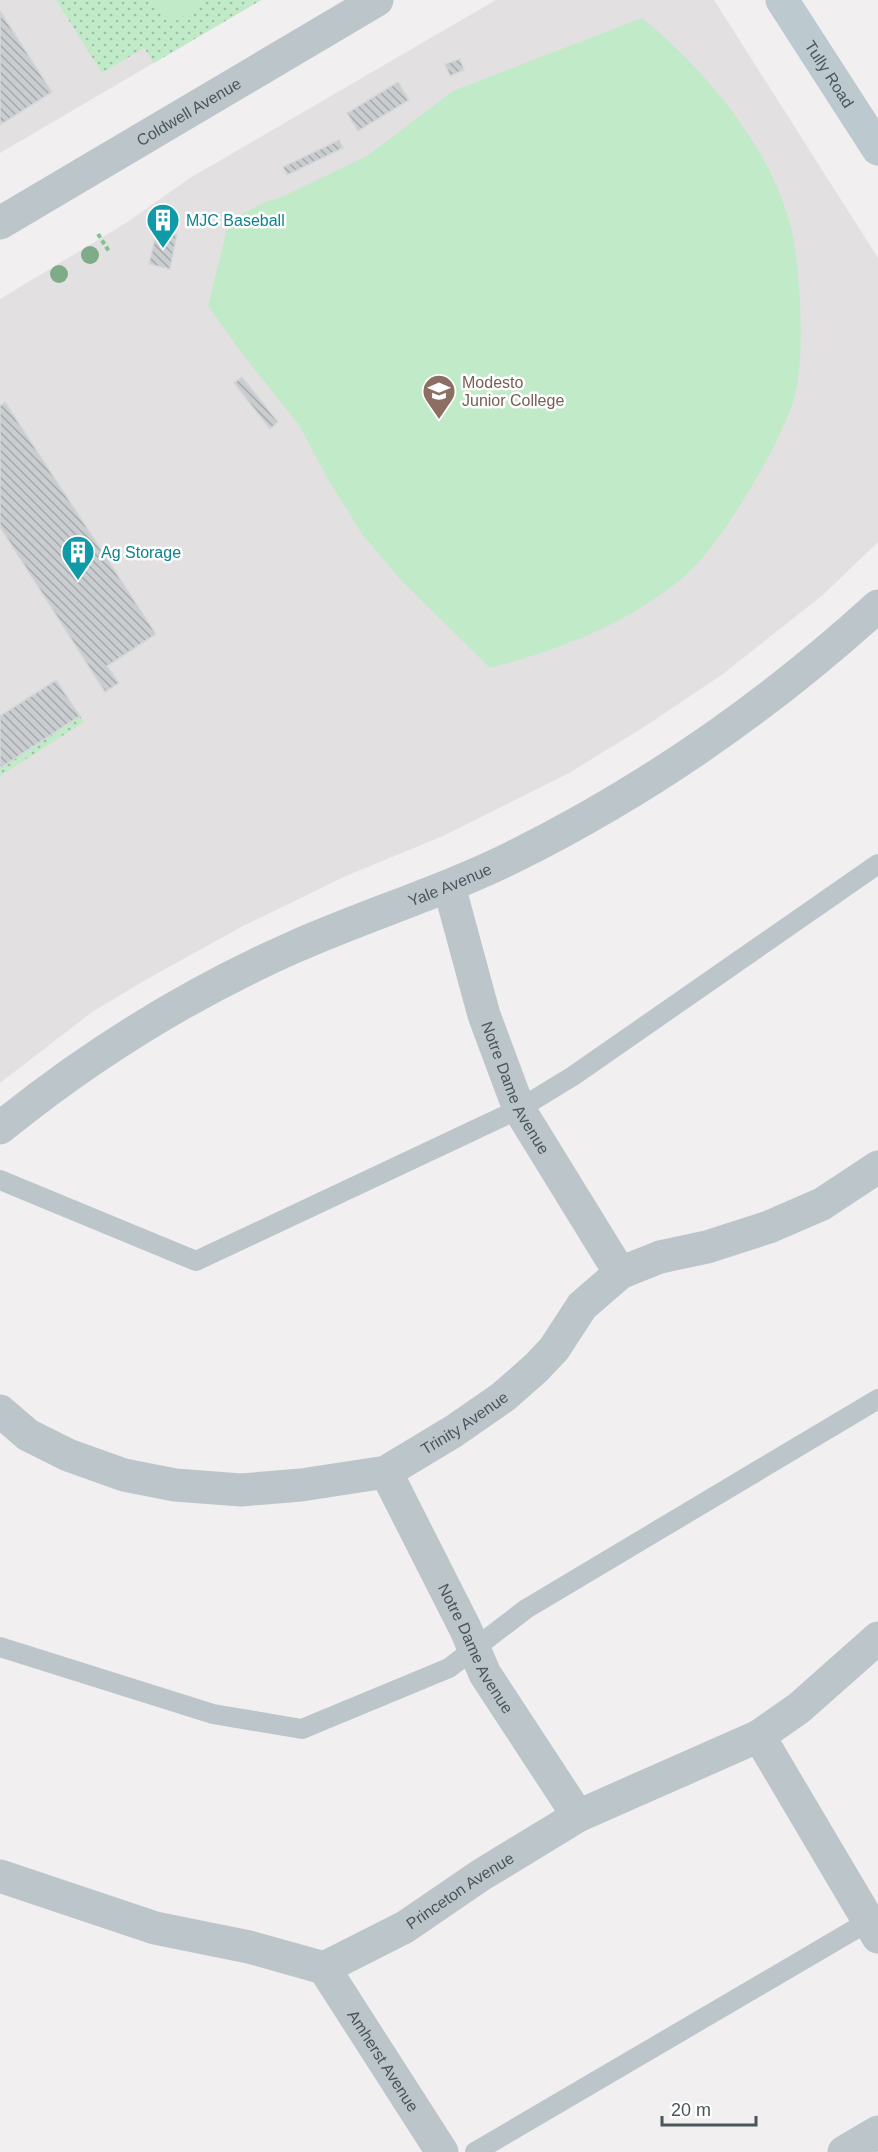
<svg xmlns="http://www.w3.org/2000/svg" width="878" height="2152" font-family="Arial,sans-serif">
  <defs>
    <pattern id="grass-dots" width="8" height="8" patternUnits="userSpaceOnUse" patternTransform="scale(1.5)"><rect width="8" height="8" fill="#c1eac8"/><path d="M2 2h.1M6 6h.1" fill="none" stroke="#9fc0a5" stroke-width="1.8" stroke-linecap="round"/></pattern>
    <pattern id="building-back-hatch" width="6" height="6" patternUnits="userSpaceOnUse" patternTransform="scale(1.5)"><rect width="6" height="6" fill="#c9cdd0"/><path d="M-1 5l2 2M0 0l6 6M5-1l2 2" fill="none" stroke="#a5a9ac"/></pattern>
  </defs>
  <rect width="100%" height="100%" fill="#f1efef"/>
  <path fill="#e2e0e1" d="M0,0H261L0,153Z
    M496,0H714L878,258V542L824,594L723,674L644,727L569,773L443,836L346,876L243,926L149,978L92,1012L0,1083V299L126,223L190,178Z"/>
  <path fill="url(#grass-dots)" d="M56,0H261L154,63L144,48L102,73Z
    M80,716L84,722L0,776V768Z"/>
  <path fill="#c1eac8" d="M154,0H209L169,25Z
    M642,18C703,67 770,147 790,224C797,249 798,275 800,301C801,330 802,362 796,391C790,418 765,465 750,489C728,525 705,562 671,587C617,628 555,651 490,668L401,580L362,534L329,481L299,425L244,356L208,306L229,221L265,202L282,197L367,156L453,91Z"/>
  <path fill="url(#building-back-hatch)" stroke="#d3d7da" stroke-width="1.5" d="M0,11L52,92L0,125Z
    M460,59L464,70L450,76L445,64Z
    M398,82L409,100L358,131L347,113Z
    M339,140L343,148L287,175L283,167Z
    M157,230L177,234L170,269L149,264Z
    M242,377L278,422L270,429L234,383Z
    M5,402L156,634L107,666L119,683L105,692L0,527V406Z
    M56,680L80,716L0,768V716Z"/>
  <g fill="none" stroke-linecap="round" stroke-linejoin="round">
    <path stroke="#7dc590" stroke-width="4" stroke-dasharray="4.5 3" stroke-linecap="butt" d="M98,234L110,253"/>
    <path stroke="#bcc6ca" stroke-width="20" d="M0,1180L196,1261L519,1109L573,1076L878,864
      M0,1647L213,1714L302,1729L449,1668L526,1609L878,1399
      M475,2152L876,1917"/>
    <g stroke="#bcc6ca" stroke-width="33">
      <path id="s1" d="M449,886L484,1015L519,1109L620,1273"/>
      <path id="s2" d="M0,1128C90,1055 188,994 294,947C366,915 442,892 513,857C648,790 767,707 878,606"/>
      <path id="s3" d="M0,1411L28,1435L68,1455L124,1475L175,1485L241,1490L301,1485L386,1472L454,1431L503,1397L536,1368L554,1349L582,1306L620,1273L660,1257L707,1247L769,1227L822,1204L878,1167"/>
      <path id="s4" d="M386,1472L465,1628L485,1674L578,1816"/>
      <path d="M759,1736L878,1937"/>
      <path id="s5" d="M0,1876L155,1928L249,1947L324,1968L405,1927L481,1875L578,1816L759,1736L799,1708L878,1638"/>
      <path id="s6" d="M324,1968L442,2152"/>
      <path d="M844,2152L878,2132"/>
    </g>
    <path stroke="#bcc6ca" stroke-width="33" id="s7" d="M0,223L377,0"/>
    <path stroke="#bcc9cf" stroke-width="33" id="s8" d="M782,0L878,149"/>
  </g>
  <g fill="#7eac89">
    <circle cx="90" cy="255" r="9"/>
    <circle cx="59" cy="274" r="9"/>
  </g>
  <defs>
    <symbol id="building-pin" viewBox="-11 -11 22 30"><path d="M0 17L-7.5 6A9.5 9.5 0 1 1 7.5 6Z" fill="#0f9aa8" stroke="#fff"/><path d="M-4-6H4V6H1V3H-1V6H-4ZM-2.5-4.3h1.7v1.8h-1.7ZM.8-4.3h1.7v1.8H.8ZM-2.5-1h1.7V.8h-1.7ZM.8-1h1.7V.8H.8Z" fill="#fff"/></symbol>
    <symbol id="university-pin" viewBox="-11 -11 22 30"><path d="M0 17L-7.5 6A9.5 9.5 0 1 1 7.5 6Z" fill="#8d6e63" stroke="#fff"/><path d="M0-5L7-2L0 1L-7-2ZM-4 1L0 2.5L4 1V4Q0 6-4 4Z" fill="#fff"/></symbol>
  </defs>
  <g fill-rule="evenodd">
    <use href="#building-pin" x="144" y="201" width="38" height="52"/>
    <use href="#university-pin" x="420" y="372" width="38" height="52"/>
    <use href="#building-pin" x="59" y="533" width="38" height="52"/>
  </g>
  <g text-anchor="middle" stroke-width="5" stroke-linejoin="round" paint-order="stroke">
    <g font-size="16" fill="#49565a" stroke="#fff">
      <text dy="6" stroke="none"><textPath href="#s8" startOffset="88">Tully Road</textPath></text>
      <text dy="6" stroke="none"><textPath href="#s7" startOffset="219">Coldwell Avenue</textPath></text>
      <text dy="6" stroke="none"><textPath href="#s2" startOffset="514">Yale Avenue</textPath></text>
      <text dy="6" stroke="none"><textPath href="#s1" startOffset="213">Notre Dame Avenue</textPath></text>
      <text dy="6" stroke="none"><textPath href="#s3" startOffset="498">Trinity Avenue</textPath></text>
      <text dy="6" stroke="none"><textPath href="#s4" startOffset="198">Notre Dame Avenue</textPath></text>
      <text dy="6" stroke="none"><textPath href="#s5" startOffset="494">Princeton Avenue</textPath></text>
      <text dy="6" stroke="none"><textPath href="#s6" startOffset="110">Amherst Avenue</textPath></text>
    </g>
    <g font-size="16" fill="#0d838f" stroke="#fff" text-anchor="start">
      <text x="186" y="226">MJC Baseball</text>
      <text x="101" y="558">Ag Storage</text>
    </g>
    <g font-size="16" fill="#785e54" stroke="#fff" text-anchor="start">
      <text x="462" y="388">Modesto<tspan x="462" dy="18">Junior College</tspan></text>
    </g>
  </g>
  <path d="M662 2116v9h94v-9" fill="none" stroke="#49565a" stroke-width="3"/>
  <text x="671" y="2116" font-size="18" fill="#49565a" stroke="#ffffff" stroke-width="4.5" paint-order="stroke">20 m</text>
</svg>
